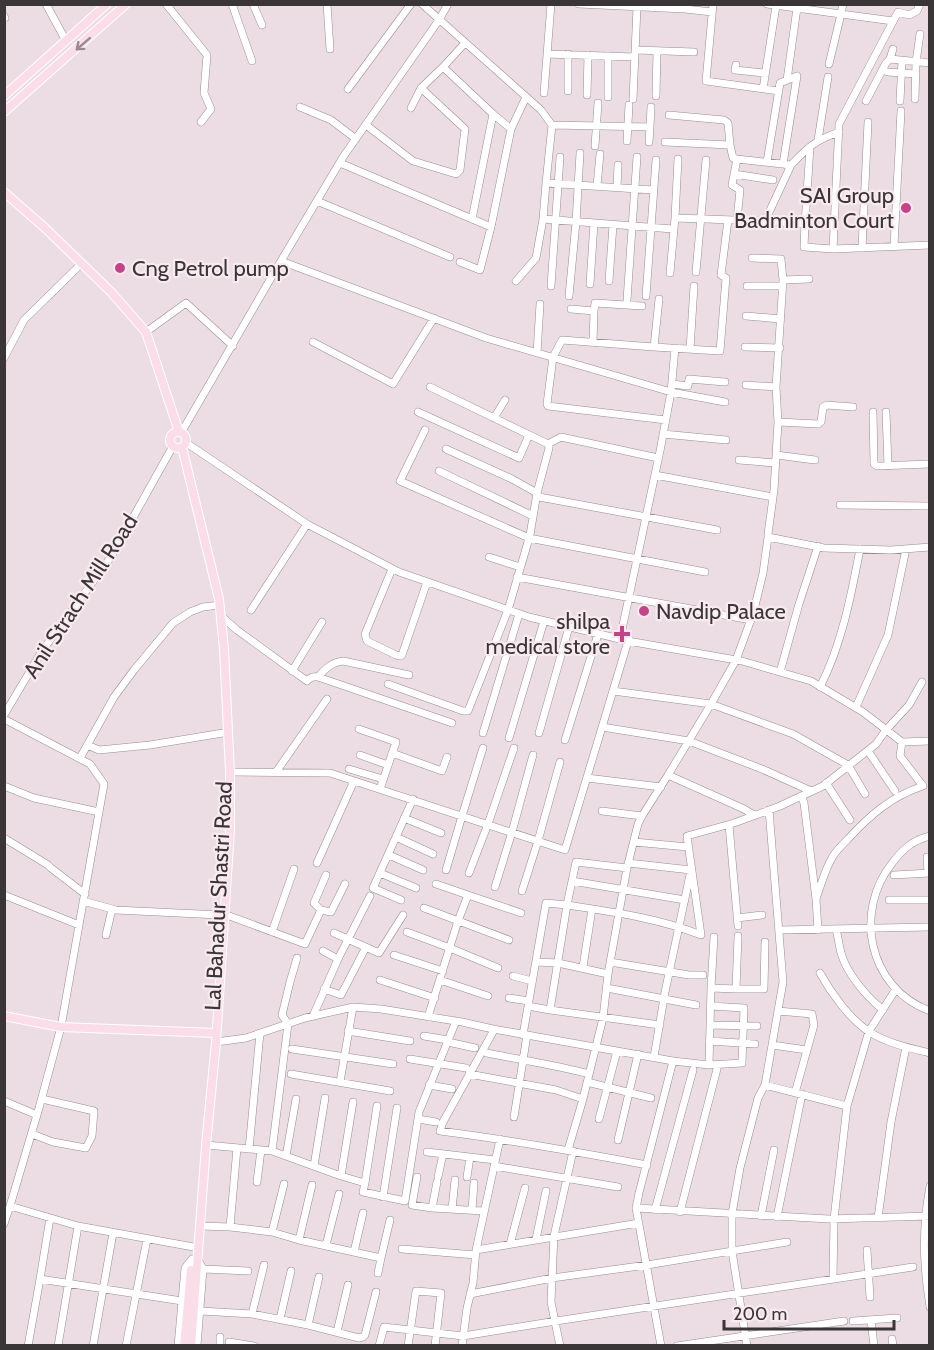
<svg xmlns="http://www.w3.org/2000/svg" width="934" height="1350" font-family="Cabin,sans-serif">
  <rect width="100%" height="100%" fill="#ebdde3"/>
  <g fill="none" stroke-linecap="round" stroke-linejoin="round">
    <defs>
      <path id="minor" d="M46,4L66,41
        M166,4L207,55L204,93L211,109L201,122
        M232,4L252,61
        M253,4L262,25
        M327,4L330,49
        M422,4L541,110L552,125L546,183L653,190
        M579,4L685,9L712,12
        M713,4L706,81L779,91
        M767,4L841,14L843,4
        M4,16L5,18
        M465,43L443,67L493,114L472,219
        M636,50L694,52
        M547,54L635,57
        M890,59L893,49
        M829,64L841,14L893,21
        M736,65L735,70L765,73
        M882,70L888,72L916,74
        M787,80L797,8
        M348,89L411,4
        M763,89L776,6
        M568,91V54
        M544,93L551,4
        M587,95L588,55
        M656,96L657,51
        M608,97V56
        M633,99L637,7
        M915,99L916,62L920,34
        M866,101L886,63L890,59L930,63
        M900,101L902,61
        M300,107L331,120L356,139
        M411,108L421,88L443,67
        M493,114L511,129
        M669,115L724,120L728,123L730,145L733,158L737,159L791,165C808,147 816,140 839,132
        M366,125L413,161L456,174L460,170L465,129L421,88
        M552,125L650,127L651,107
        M818,140L828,77
        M627,141L629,105
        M649,142L650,127
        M665,142L730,145
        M595,146L598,103
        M737,159L732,185L740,190L737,220
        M767,162L780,83L797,76L783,164
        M340,163L491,227
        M734,174L773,180
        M597,186L600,154
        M617,187L618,165
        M317,201L450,257
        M675,218L678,159
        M543,219L673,229
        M765,221L791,165
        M805,224L810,147
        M894,246L901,111
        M862,248L868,122
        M833,249L839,124L898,12L909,15L917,11L920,4
        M752,258L781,259L783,280L776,387L778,422L774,490L768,534V537
        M281,261L486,338L671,392L675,348
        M460,262L480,270L491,227L511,129L526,97
        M696,272L706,160
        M670,273L675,218L765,221L805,224L804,247L833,249L930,245
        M783,280L809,279
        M516,281L536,258L543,219L546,183
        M609,281L613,225
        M590,284L594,223
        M551,286L560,157
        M747,286H783
        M569,296L576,222L580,153
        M646,296L656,160
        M659,299L654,347L720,351L726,278L721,275L728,220
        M627,300L637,157
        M571,309L594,311L593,342
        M594,311L595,303L642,306
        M746,316L781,319
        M146,332L186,303L233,346
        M313,342L393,384L434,318
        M654,347L562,340L553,357L547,404L548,406L666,420
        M745,347L780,348
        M690,349L694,286
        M537,353L540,304
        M4,358L24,320L78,267
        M672,384L688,386L689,379L725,382
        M746,385L776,387
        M430,387L548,444L549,448L537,493L539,497L717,530
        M418,412L519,458L529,435
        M873,412L874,464L877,466L930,464
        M886,412L888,466
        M494,418L505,400
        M778,422L818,424L821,422L823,407L827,405L853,407
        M425,430L400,481L529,538L705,572
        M181,433L278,266L343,157L439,20L448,4
        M663,434L726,440
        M185,442L307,524L399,572L529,617L628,641L742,661L811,681L863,712L902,742L930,741
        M548,444L561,437L658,458
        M776,455L815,460
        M739,460L775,463
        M439,471L533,516
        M655,475L773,497
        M840,505L930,506
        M489,557L520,567
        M392,569L365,634L367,641L396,655L400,656L402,655L427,582
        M517,577L751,620
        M251,610L307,524
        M221,616L237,630L307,681C310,677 313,676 318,677L452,723
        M620,639L660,451L671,392L725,402
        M292,671L322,622
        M780,672L799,604L818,546
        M318,677C325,669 332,662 343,661L409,675
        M388,684L463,711H468L508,610L530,535L537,493L512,479L446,449
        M820,687C842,644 851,596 860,549
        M613,691L711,704L793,734L848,765L865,794
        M856,707L888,635L906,549
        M4,715L42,651L111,557L173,446
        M4,719L90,764L104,784L61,1027L39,1108L10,1206
        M602,727L689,741L762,769L811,791
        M359,729L396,742L380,789
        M483,733L519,614
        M539,733L569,627
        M509,738L544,621
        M565,740L598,634
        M87,745L99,750L150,745L223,733
        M868,751L895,791
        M392,753L442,771L447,757
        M360,755L388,765
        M80,758L114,697L134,670L173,623L190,612L203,607L220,605
        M349,769L383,779
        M230,772L330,773L565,850L628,641
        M276,772L327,699
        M587,778L661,787
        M826,783L850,820
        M4,786L34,798L99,812
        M801,796L804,803L816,899L818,930
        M602,811L642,816
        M754,815L744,809L668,775L711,704L736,660L753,614L763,573L768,537L824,548L891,550L930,547
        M404,818L441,833
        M729,825L738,926
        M930,836C913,840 903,849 893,862C853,911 868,988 930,1011
        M396,837L433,854
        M4,838L48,865L51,868L85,894
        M634,842L688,847
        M389,855L423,870
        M927,857L928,873
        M317,863L354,781
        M628,863L691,870L665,992L654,1057
        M446,870L462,816L483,748
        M380,873L416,888
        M469,873L488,824L514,748
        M326,875L314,903L321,910L331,912L345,884
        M894,875L930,873
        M572,881L576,862L627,868
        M495,887L512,832L533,755
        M522,891L538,841L560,762
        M4,895L79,925
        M468,895L521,913
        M816,899C821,885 825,869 833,856C837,850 843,844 848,839C870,815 892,796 923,786L900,756L902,742
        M401,900L373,888L413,799
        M685,900L572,881L567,905C612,912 658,918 701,935L687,836L734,823L780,806L823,786L876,744L886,730L909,705L922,682
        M889,900H930
        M83,901L116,910L220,915
        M424,908L509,940
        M224,914L305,944L321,910
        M737,918L762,915
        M836,929C838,937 839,945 841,953C847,974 866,996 883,1010
        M779,930L930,927
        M272,932L294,869
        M407,932L450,948L498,968
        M334,933L379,953L403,915
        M106,935L112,909
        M323,951L338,959
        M394,955L443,971
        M536,962L558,963L608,974
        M610,962L689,975H703
        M583,967L592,909
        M820,973C831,993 849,1018 868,1031C886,1043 909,1048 930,1053
        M513,976L532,981
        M380,980L435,998
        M440,980L488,996
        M607,988L696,1005
        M711,988L736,989L738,936
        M324,989L341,995L366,947
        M736,989H764L765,942
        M509,998L529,1001
        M528,1006L550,1010
        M778,1011L812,1014L814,1025L795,1093
        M313,1016L338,959L370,896
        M428,1017L458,921L468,895L436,884
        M710,1025L757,1026
        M494,1030L443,1122L440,1131C510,1140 578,1152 647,1165
        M348,1031L410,1041
        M523,1035L546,903L567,905L550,1010L660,1025
        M424,1036L448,1040
        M709,1041L755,1044
        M216,1042L246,1038L305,1018L353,1007L381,1009L462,1022L493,1029L673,1061L709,1065L742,1063L744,1008L710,1006
        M448,1042L475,1048
        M772,1045L807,1050
        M292,1049L393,1064
        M487,1053C521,1060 555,1065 589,1074
        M410,1059L466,1068
        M709,1065L711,988L714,937
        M291,1074L390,1091
        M469,1074L556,1090L583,1099L568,1150
        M340,1082L353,1007
        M587,1082L651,1098
        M429,1085L452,1089
        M765,1085L847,1106
        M583,1099L603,1018L608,974L627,868L638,824L642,816L668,775
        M4,1101L37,1115
        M514,1117L527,1035
        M418,1119L436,1122
        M599,1119L617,1051
        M32,1134L53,1142L86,1148L92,1136L94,1111L42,1099
        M618,1140L638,1054
        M206,1145L272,1151L341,1176L365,1183L363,1192L405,1201L419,1112L456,1021
        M249,1149L260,1033
        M272,1151L288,1024L282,1015L290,982L297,958
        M427,1152L495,1160
        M286,1156L296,1099
        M314,1166L325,1098
        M494,1166L618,1187
        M341,1176L353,1102
        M417,1177L412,1205L432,1208L484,1211
        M438,1177L443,1154
        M467,1177L470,1157
        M257,1182L261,1150
        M365,1183L377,1106
        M930,1186C922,1229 923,1264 930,1307
        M383,1197L397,1108
        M432,1208L437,1182
        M636,1208L639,1193L673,1061
        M452,1209L455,1180
        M472,1210L474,1183
        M655,1210L693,1070
        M680,1212L717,1069
        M761,1216L774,1150
        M777,1217L802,1094
        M878,1218L891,1122L906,1047
        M4,1224L10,1206L78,1226L199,1248
        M200,1226L230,1227L272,1232L299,1240L381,1258L378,1273
        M230,1227L237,1148
        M272,1232L284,1184
        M536,1239L546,1191
        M299,1240L312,1185
        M510,1244L525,1188
        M326,1245L339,1194
        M402,1249L476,1255
        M476,1250L639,1223
        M867,1250L870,1297
        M354,1252L363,1213
        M381,1258L390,1220
        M203,1269L248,1271
        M40,1279L50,1218
        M833,1279L834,1219L847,1106L869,1031L896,989
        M470,1294L552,1278L647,1265L787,1242
        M201,1311L252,1314L308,1325L359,1338L363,1337L365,1335L376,1292
        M252,1314L264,1265
        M280,1319L291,1271
        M871,1320L874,1346
        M853,1321L897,1318
        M308,1325L319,1277
        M337,1332L348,1285
        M892,1339L893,1346
        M229,1342L254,1346
        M28,1346L40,1279L182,1301
        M58,1346L78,1226
        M93,1346L113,1233
        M126,1346L147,1239
        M178,1346L185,1268L192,1259
        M197,1346L203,1269L198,1260
        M220,1346V1337
        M379,1346L384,1327L463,1336L556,1321L913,1267
        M408,1346L416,1291L441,1293L435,1346
        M462,1346L467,1308L473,1283L476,1250L500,1139
        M560,1346L551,1302L554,1236L573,1151
        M661,1346L636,1208L829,1219L930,1216
        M677,1346L844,1321
        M747,1346L732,1251V1214L740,1168L758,1098L765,1085L783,982L769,810"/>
      <path id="major" d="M4,96L107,4
        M4,112L126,4
        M4,192L45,228L111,292L146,332L179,432
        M170 440a8 8 0 1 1 16 0a8 8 0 1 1-16 0Z
        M182,447L219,599L224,649L230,772V830L216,1042L206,1145L191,1346
        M4,1016L61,1027L216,1033
        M184,1346L191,1270"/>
    </defs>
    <use href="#minor" stroke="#998c91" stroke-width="8"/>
    <use href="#major" stroke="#fff" stroke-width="10"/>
    <use href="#minor" stroke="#fff" stroke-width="7"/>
    <use href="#major" stroke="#fadde9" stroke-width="8"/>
  </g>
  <defs><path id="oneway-shaft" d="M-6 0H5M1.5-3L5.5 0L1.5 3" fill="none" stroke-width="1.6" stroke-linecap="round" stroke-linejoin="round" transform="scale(1.5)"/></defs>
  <use stroke="#9a8990" href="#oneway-shaft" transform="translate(83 44) rotate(139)"/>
  <g fill="#c74387" stroke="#f9eaf0" stroke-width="2">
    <circle cx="906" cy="208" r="6"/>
    <circle cx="120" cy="268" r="6"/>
    <circle cx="644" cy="611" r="6"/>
    <path d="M619 625h6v6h6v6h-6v6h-6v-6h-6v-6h6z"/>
  </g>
  <g text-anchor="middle" stroke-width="4.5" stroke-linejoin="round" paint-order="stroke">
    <g font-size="22" fill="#3a3537" stroke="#f9eaf0" text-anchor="end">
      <text x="894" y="203">SAI Group<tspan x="894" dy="25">Badminton Court</tspan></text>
      <text x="132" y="276" text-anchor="start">Cng Petrol pump</text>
      <text x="656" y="619" text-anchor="start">Navdip Palace</text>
      <text x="610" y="629">shilpa<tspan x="610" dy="25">medical store</tspan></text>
    </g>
    <g font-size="22" fill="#3a3537" stroke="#f9eaf0">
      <text transform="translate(80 596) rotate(-57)" y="8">Anil Strach Mill Road</text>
      <text transform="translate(218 896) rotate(-87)" y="8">Lal Bahadur Shastri Road</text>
    </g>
  </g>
  <rect width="934" height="1350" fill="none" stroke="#3a3537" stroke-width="12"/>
  <path d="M724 1320v9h170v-9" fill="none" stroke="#3a3537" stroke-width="3"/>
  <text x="733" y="1320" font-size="18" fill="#3a3537" stroke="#f9eaf0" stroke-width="4.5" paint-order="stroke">200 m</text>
</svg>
